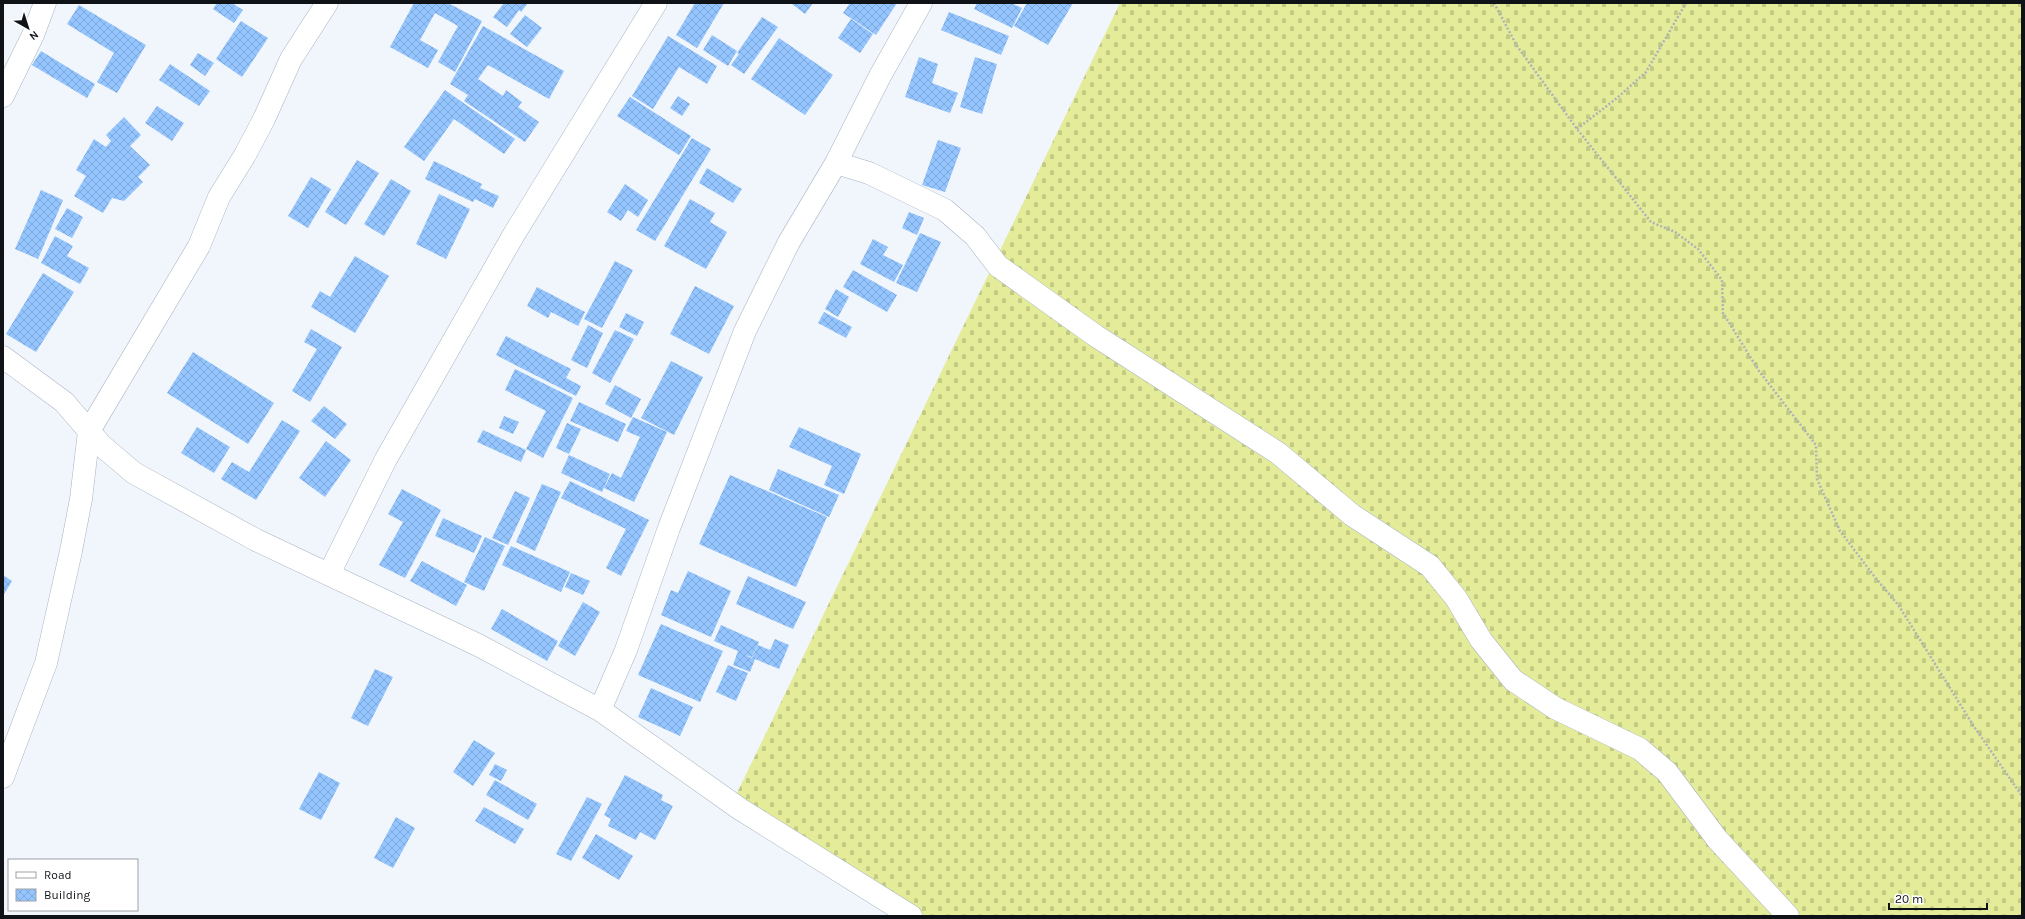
<svg xmlns="http://www.w3.org/2000/svg" width="2025" height="919" font-family="Karla,sans-serif">
  <defs>
    <pattern id="cemetery-stones" width="16" height="16" patternUnits="userSpaceOnUse"><rect width="16" height="16" fill="#e4ec9a"/><path d="M2 7V4a2 2 0 0 1 4 0v3zM10 15v-3a2 2 0 0 1 4 0v3z" fill="#c2ca84"/></pattern>
    <pattern id="building-cross-hatch" width="8" height="8" patternUnits="userSpaceOnUse"><rect width="8" height="8" fill="#94c5fe"/><path d="M0 0l8 8M0 8l8-8" fill="none" stroke="#7ea8d9"/></pattern>
  </defs>
  <rect width="100%" height="100%" fill="#f1f6fc"/>
  <path fill="url(#cemetery-stones)" d="M1120,3H2022V916H918L735,797Z"/>
  <path fill="url(#building-cross-hatch)" d="M217,3H232L243,10L234,23L213,9Z
    M414,3H448L482,21L455,72L438,62L458,26L435,13L420,40L438,50L428,68L390,47Z
    M504,3H528L521,12L519,10L507,27L493,17Z
    M695,3H724L697,48L676,35Z
    M793,3H813L805,14L792,4Z
    M850,3H897L876,35L843,13Z
    M977,3H1011L1022,8L1012,28L974,9Z
    M1027,3H1073L1048,45L1014,26Z
    M79,5L146,45L117,93L97,82L114,53L67,24Z
    M949,12L1009,36L1001,55L941,30Z
    M525,15L542,28L527,47L510,34Z
    M762,17L778,27L744,74L731,65L739,54L737,53Z
    M851,19L873,34L860,53L838,38Z
    M241,21L268,38L242,77L216,59Z
    M483,26L564,71L549,99L488,65L478,79L503,96L506,90L522,102L518,107L539,122L525,142L464,101L468,95L450,84Z
    M712,35L737,51L728,66L703,50Z
    M668,36L717,66L707,84L679,67L653,109L632,96Z
    M779,38L833,75L805,115L751,79Z
    M41,51L95,84L87,98L32,65Z
    M198,53L214,63L205,76L190,65Z
    M919,57L938,64L932,83L958,93L950,113L905,97Z
    M975,57L997,64L982,114L960,107Z
    M170,64L210,91L199,106L159,80Z
    M445,90L515,139L504,154L454,119L424,161L404,147Z
    M678,96L690,104L682,116L670,108Z
    M630,97L691,136L679,155L617,116Z
    M157,106L184,123L172,141L145,123Z
    M124,117L141,135L130,146L150,165L138,177L143,182L124,201L112,198L103,213L74,196L86,176L76,170L94,139L106,147L111,141L106,135Z
    M692,138L711,149L655,241L636,230Z
    M938,140L961,148L945,192L922,185Z
    M357,160L379,173L346,225L325,212Z
    M434,161L482,184L480,188L499,196L493,208L475,199L473,202L425,179Z
    M707,168L742,189L733,203L699,183Z
    M311,177L331,189L308,228L288,216Z
    M391,179L411,191L384,236L364,224Z
    M625,184L648,200L638,217L628,210L621,221L607,212Z
    M41,190L63,200L38,259L15,249Z
    M439,194L470,209L446,259L416,244Z
    M690,199L715,213L710,222L727,232L706,269L664,246Z
    M67,208L83,217L72,238L55,229Z
    M909,212L924,218L917,235L902,228Z
    M920,233L941,242L917,292L896,283Z
    M55,236L73,246L67,256L89,268L80,284L41,263Z
    M873,239L888,247L883,255L903,265L894,282L860,264Z
    M355,256L389,276L355,333L311,307L320,291L330,297Z
    M615,261L633,270L602,328L584,319Z
    M853,270L897,295L887,312L843,287Z
    M43,273L74,292L36,352L6,334Z
    M695,286L734,306L709,354L670,334Z
    M537,287L585,312L578,326L551,312L548,318L527,306Z
    M836,289L849,297L838,317L825,309Z
    M824,312L852,327L846,338L818,323Z
    M626,313L644,322L637,336L619,327Z
    M588,325L603,333L587,368L571,360Z
    M311,329L342,347L310,402L292,391L317,349L304,342Z
    M615,330L634,339L610,383L592,373Z
    M506,336L571,369L566,378L581,386L576,396L525,370L531,358L525,370L496,355Z
    M193,352L274,403L248,444L167,393Z
    M671,361L703,377L674,435L641,418Z
    M515,369L573,398L543,458L526,449L546,411L505,390Z
    M615,385L641,399L631,418L605,404Z
    M579,402L626,424L618,442L570,421Z
    M324,406L347,424L335,439L311,421Z
    M504,416L519,422L513,434L499,428Z
    M633,417L667,432L634,502L604,488L612,473L621,478L640,437L626,431Z
    M282,420L300,431L256,500L221,479L232,462L249,472Z
    M567,423L581,429L569,454L556,448Z
    M197,427L230,447L214,473L181,453Z
    M799,427L861,454L844,494L824,485L832,466L789,447Z
    M483,430L526,450L521,462L477,442Z
    M326,441L351,460L325,497L299,478Z
    M569,455L610,474L602,492L561,473Z
    M778,469L839,495L829,517L769,490Z
    M730,475L827,517L796,587L699,544Z
    M570,481L649,520L621,576L606,568L626,529L561,498Z
    M542,484L561,492L535,551L516,542Z
    M402,489L441,510L405,578L379,565L403,522L388,514Z
    M515,491L530,498L508,545L492,538Z
    M443,518L482,536L474,553L435,536Z
    M485,537L505,546L484,591L464,582Z
    M511,546L570,572L561,592L502,565Z
    M422,561L467,585L456,606L410,581Z
    M688,571L731,591L711,637L661,615L671,590L678,593Z
    M571,573L590,581L583,595L565,587Z
    M3,575L12,581L3,596Z
    M748,576L806,602L793,629L736,604Z
    M583,602L600,612L575,656L558,646Z
    M502,609L558,641L547,661L491,629Z
    M661,624L723,651L700,702L638,675Z
    M721,625L759,642L752,657L745,655L752,658L758,645L770,650L775,639L789,645L779,669L755,659L750,672L733,665L738,651L714,641Z
    M728,665L748,673L736,701L716,692Z
    M375,669L393,677L368,726L351,718Z
    M651,688L693,707L680,736L638,717Z
    M474,740L495,753L473,786L453,772Z
    M495,764L507,770L501,781L489,775Z
    M319,772L340,783L321,820L299,809Z
    M625,775L663,795L661,800L673,806L655,840L640,832L636,840L608,826L611,819L604,815Z
    M495,780L537,804L528,820L486,795Z
    M587,797L602,804L571,861L556,854Z
    M484,807L524,829L515,844L475,821Z
    M396,817L415,828L393,868L374,858Z
    M596,834L633,856L619,880L582,858Z"/>
  <g fill="none" stroke-linecap="round" stroke-linejoin="round">
    <defs>
      <path id="minor" d="M3,96L33,35L45,3
        M836,163L869,173L945,210L975,236L998,266L1096,336L1278,453L1352,515L1430,566L1456,598L1481,640L1513,680L1555,708L1640,749L1667,772L1717,839L1788,916
        M3,357L64,402L101,445L134,473L256,540L478,645L600,710
        M329,574L386,459L513,236L656,3
        M3,777L46,663L71,551L81,499L89,431L199,246L219,197L245,155L264,119L291,59L327,3
        M911,916L740,809L600,710L626,650L669,528L745,331L789,242L836,163L880,76L921,3"/>
    </defs>
    <use href="#minor" stroke="#a7b3c1" stroke-width="23"/>
    <path stroke="#adb2b7" stroke-width="2.5" stroke-dasharray="2 2" stroke-linecap="butt" d="M1494,3L1517,46L1577,129L1651,222L1675,232L1698,249L1722,280L1723,313L1759,371L1816,445L1817,479L1840,531L1874,576L1899,606L1973,725L2022,796
      M1577,129L1617,98L1646,72L1686,3"/>
    <use href="#minor" stroke="#fff" stroke-width="22"/>
  </g>
  <rect width="2025" height="919" fill="none" stroke="#0f1318" stroke-width="8"/>
  <rect x="8" y="859" width="130" height="52" fill="#ffffff" stroke="#9fa1a3"/>
  <rect x="16" y="872" width="20" height="6" fill="#ffffff" stroke="#9fa1a3"/>
  <text x="44" y="879" font-size="12" fill="#0f1318">Road</text>
  <rect x="16" y="889" width="20" height="12" fill="url(#building-cross-hatch)" stroke="#9fa1a3"/>
  <text x="44" y="899" font-size="12" fill="#0f1318">Building</text>
  <g transform="translate(28 28) rotate(141)" stroke="#ffffff" stroke-width="3" paint-order="stroke">
  <path d="M0-3L7 15L0 10L-7 15Z" fill="#0f1318"/>
  <text y="-6" font-size="11" font-weight="bold" text-anchor="middle" fill="#0f1318">N</text>
  </g>
  <path d="M1889 903v6h98v-6" fill="none" stroke="#0f1318" stroke-width="2"/>
  <text x="1895" y="903" font-size="12" fill="#0f1318" stroke="#ffffff" stroke-width="3" paint-order="stroke">20 m</text>
</svg>
